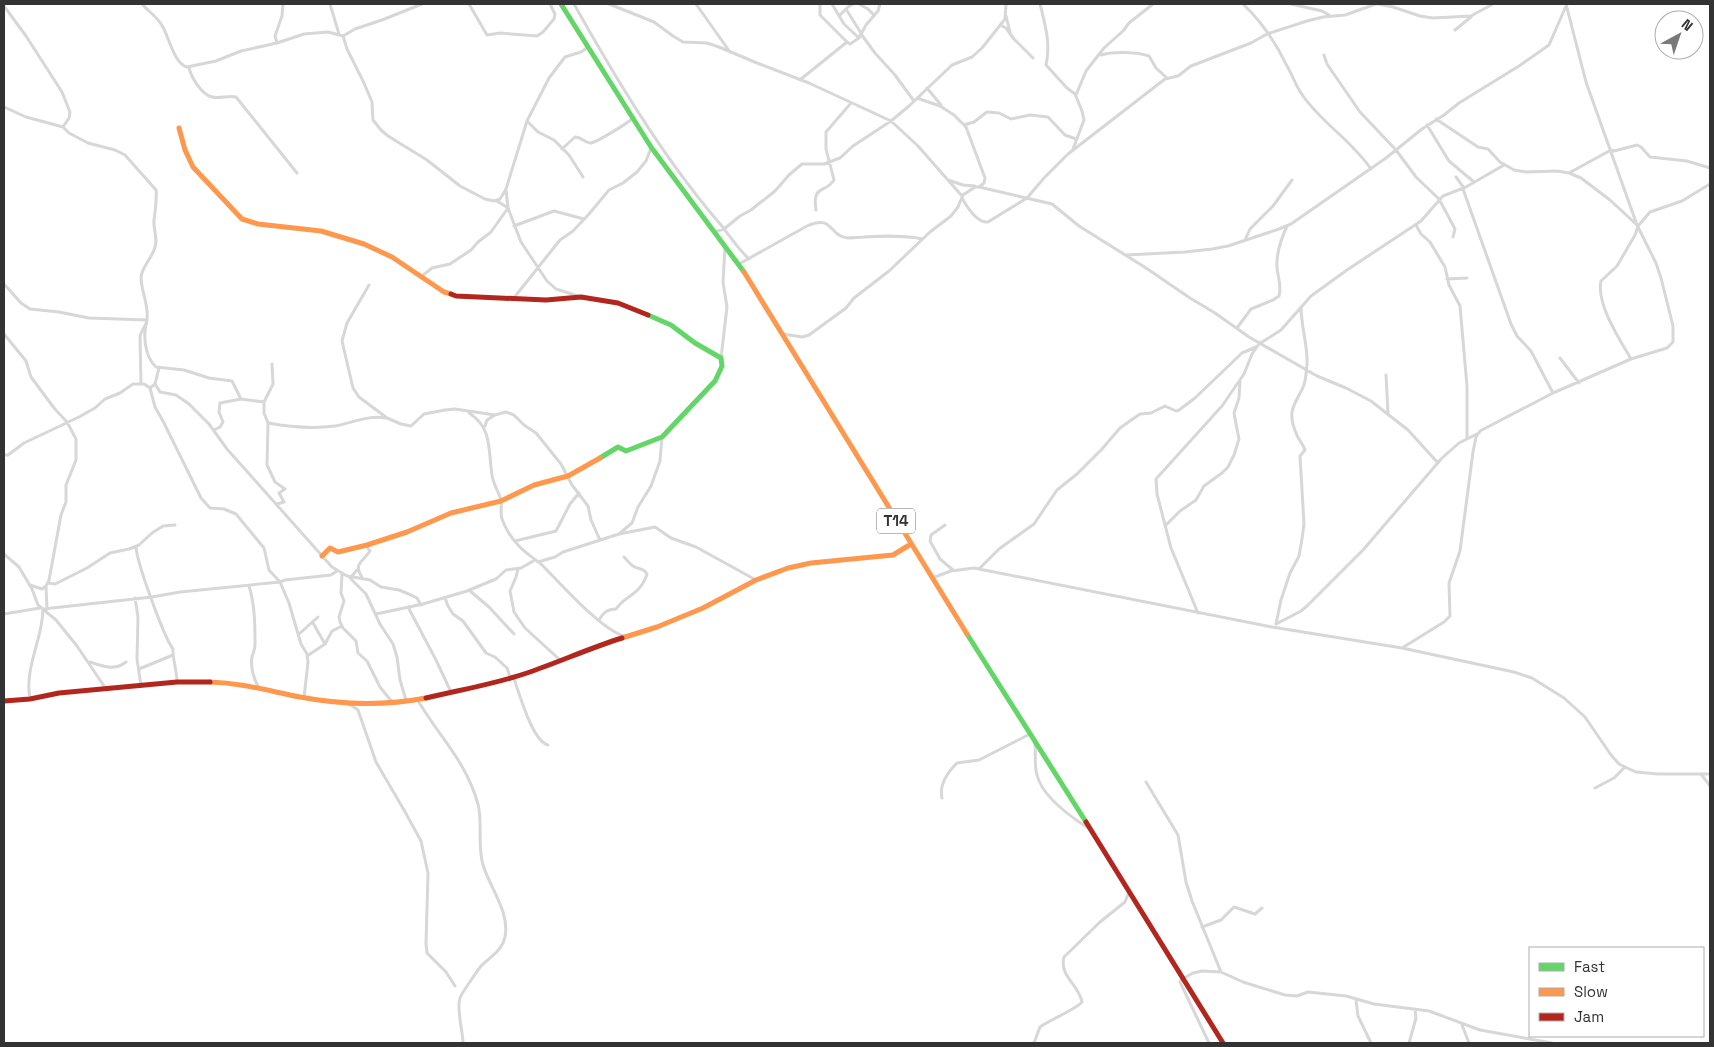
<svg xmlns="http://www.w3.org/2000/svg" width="1714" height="1047" font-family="'Space Grotesk',sans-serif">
  <rect width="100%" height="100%" fill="#fff"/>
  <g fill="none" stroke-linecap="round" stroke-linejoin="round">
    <path stroke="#d7d7d7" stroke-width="3" d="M142,4C148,11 156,16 161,24C169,35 173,63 187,67L216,61L241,51L277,43L304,34L328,32L343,36L355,29L382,20L422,4
      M330,4L339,34
      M469,4L487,35L500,33L537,36L543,32L554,19L555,14L550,4
      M574,4C615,77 661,154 715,218C727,231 736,247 749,259
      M609,4L654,22L673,36L683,42L707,43L719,47L757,63L809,83L891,121L918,146L962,196
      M696,4L730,52
      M820,4V15L847,42L850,44L859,38L866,25L878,11L880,4
      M832,4L844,24L859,38
      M859,4L868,9L874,15
      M1040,4C1045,24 1051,44 1046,65L1067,88L1075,94L1082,111L1084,120L1073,149
      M1243,4C1261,21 1276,43 1287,66C1293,76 1296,87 1303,96C1322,123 1352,141 1371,169
      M1291,4L1322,11L1329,15
      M1378,4L1393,7L1420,16L1433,18L1471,16L1493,4
      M4,6L26,36L62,92L70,112L69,118L63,127L26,117L4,107
      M846,9L861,33
      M839,16L848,7L853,4
      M1006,16L1010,32
      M1000,25L1006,28L1014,39L1033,58
      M1455,30L1471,17
      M861,34L875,53L895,75L914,101
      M343,36L347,49L364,83L372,102L373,120L381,130L388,136L427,160L460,186L485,199L494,201L500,199L506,189L527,121L549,78L565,57L581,52L588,47
      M277,43L275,36L282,16L283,4
      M1101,55C1113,51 1137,52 1149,56L1156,68L1167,78
      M1324,55L1327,64L1360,112L1396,150L1416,177L1439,199L1455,229L1453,237
      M189,67C190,76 202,95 212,97C220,99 228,95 236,97L297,173
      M801,79L847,42
      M927,88L941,105
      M1076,95L1086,71L1104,48L1123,31L1129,23L1153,4
      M917,98L940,106L954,115L966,127L985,178L984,183L979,187
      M1436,119L1478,147L1488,149L1500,162L1514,170L1526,172L1557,171L1569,173L1581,178L1610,200L1637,225
      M527,121L538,132L554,140L569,155L583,177
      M964,125L974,122L987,112L999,113L1011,119L1030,115L1048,117L1065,135L1076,139
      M1427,125L1449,161L1474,182
      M63,127L69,133L88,143L115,150L125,155L156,190C157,195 155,214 154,220C153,231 159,239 154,250C151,259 142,267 141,277C141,291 149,305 147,319C147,325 141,330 140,337L141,384
      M562,149L575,137C581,137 584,142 590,143C596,143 626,124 632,119
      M1569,173L1611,150L1614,151L1637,145L1641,147L1650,157L1687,161L1710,168
      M1456,177L1464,188
      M948,180L963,185L975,186
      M1463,189L1511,324L1517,336L1531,351L1553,393
      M962,198C967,207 977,223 988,222L1027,198L1044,178L1068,154L1165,79L1178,76L1191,66L1251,43L1267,34L1307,21L1323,17L1345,15L1376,4
      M497,201L508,208L521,242L547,281L556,289L578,296
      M816,210C812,184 825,194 834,180L826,149V132L851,103
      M1416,225L1421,234L1430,242L1445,267L1449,285L1460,306L1467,386V438
      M514,226L554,211L584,219
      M714,232L724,229L740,216L751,210L775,191L789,175L802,164H824L840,158L853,146L891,121L909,106L952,65L972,57L982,48L1005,19L1006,4
      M1245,240L1250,229L1273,206L1292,180
      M1126,255L1185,252L1212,249L1228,246L1279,229L1291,224L1386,158L1422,129L1444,115L1459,103L1519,66L1549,45L1566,6
      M739,264L807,226C834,214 828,236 848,238C853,238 859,237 864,237C883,236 904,235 923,239
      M422,276L432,268L450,264L471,250L478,242L491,232L508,208L506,190
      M1447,279L1467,278
      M4,284L21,303L30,309L59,312L89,318L147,320C143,334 144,356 156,367L184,370L209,378L232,381L241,399
      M369,285L347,323L342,341L353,388L359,397L387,418L401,424L411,426L424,414L445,410L455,409L495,415L506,412L514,415L524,425L536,433L561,464L572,485L588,506L591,520L600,540
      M513,299L560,240L573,231L589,214L609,190L623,183L637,172L646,161L651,148
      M1237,328L1251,309L1273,300L1279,296C1282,286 1278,278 1277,268C1276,254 1281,239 1287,226
      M4,334L26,361L31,377L54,408L67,422L76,439V460L66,485V502L61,515L49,580L46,586L42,589L30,585
      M783,334L802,337L809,335L846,308L854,298L889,271L930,232L951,216L958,207L963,195L975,187H979L1052,204L1079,226L1146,268L1190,298L1215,313L1249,337L1317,376L1346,388L1371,401L1408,430L1438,463
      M721,358L727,307L723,282L725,247
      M1560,358L1579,383
      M1631,359C1620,340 1596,304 1601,281L1617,266L1635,235L1638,226L1650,212L1682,201L1710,184
      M272,364L273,384L264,402V413L268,423L267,465L275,482L285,489L279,493L284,502L277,504
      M1386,375L1388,413
      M155,384L160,392L176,395L189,404L209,424L227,449L332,567L347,576L370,580L381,587L399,590L411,595L417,598L421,605
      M150,388L155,384L159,368
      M469,413C493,428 488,451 492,475C493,484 499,492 501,500C502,507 500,513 502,519C505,528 512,539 518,545C525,553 534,558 542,565C561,584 601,630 626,637
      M268,423C290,427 312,429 335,426C352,423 368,415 385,418
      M485,426L487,420L495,415
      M214,430L220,427L223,422L219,412L220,403L241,399L264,402
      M4,455H8L24,443L79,417L95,408L105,399L120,393L133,384H144L150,388L155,407L163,421L201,498L210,508L224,509L236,514L264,548L269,570L280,582L289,603L301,644L307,654L308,662L304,698
      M945,525L931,535L930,541L940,559L953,570
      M1166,525L1180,511L1196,500L1204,486L1222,473L1228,467L1234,455L1239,439L1234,413L1239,398L1240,381
      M619,534L632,523L638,507L651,486L660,461L662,437
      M515,541L556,531L570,504L579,493
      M136,546C136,561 164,637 173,649C172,656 177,671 177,682
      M4,554L19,567L32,589L38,605L56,620L77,646L106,689
      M538,562L555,557L563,552L619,534L655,527L671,538L696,547L756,580
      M518,569L516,577L510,591L514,612L525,628L560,660
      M979,569L999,549L1034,524L1057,490L1077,474L1102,449L1120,428L1140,414L1151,413L1165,406L1176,411L1179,410L1195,398L1242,353L1256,347
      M357,570L350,578L366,594L380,624L393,644L397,657L400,680L406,700
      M342,574L341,593L344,601L339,617L340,622L343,628L356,641L358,653L367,661L380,687L392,702
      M932,578L951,571L974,568L1272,627L1402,648L1514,672L1532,678L1564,698L1585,717L1611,755L1619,764L1625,767L1636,772L1658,774H1710
      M363,579C353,563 361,564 370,551L366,546
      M48,583L55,584L87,568L110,553L129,549L139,545L152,533L163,526L175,525
      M249,586C255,605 255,626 255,645C255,650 253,653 252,657C250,666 254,680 259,688
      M46,587L47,609
      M469,590L489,607L514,634
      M135,598L138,617L137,659L141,686
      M445,598L448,606L453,614L463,621L486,653L495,657L507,668L510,677
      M408,607L436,660L451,692
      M1198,613L1171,548L1157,494L1156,479L1222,406L1244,374L1252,354L1259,344L1281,330L1311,296L1347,270L1421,221L1443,196L1466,187L1504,165
      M4,614L40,608
      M376,614L423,604L467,591L496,579L506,570L521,568L535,560
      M599,620C603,613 607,609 616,609C625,595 640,596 647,574C643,567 639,570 633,566C630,564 627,560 624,557
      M313,623L325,644
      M1276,624L1281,600L1290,573L1299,556L1302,539L1304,524L1300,456L1305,450C1303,444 1298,439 1296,433C1286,409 1296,404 1304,385C1306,379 1306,372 1307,365C1308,345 1301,327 1301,307
      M1276,624L1301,611L1307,606L1363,550L1442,458L1459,443L1479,433
      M299,634L318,617
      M1402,648L1444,622L1450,616L1449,583L1460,551L1473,452L1476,437L1480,431L1553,393L1631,359L1667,348L1673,342V326L1661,278L1656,263L1637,225L1586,82L1566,4
      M307,656L325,644L332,631L342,626
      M89,662C102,665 113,672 126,662
      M139,669L173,655
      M513,676C519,692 532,741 548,745
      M30,699C24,667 43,639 43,609L152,597L180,592L280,582L285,580L331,575L337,571
      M417,699C439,737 465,759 478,804C483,824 477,845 483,865C490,888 510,912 505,937C502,951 490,957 481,966C478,970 461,994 460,998C456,1008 463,1032 463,1043
      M349,704L358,710L376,762L404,810L421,841L428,873L426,943L427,953L446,972L455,986
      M1035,744C1036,754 1034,765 1037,775C1042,796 1071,817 1088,828
      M1701,774L1710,786
      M1146,782L1178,835L1186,882L1192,901L1221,972
      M1595,788L1614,778L1625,767
      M942,798C939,785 948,772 957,763L979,760L1030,734
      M1202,927L1221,920L1234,907L1255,914L1262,908
      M1356,1000L1358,1016L1371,1043
      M1462,1025L1469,1043
      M1034,1043L1040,1027C1048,1021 1078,1008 1082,1002C1079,984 1059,977 1064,957L1100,922L1125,902L1129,892
      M1209,1043L1180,982L1182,979L1193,973L1202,971L1221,972L1243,982L1285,995L1297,996L1308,992L1346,996L1374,1004L1429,1011L1480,1030L1552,1043
      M1409,1043L1416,1018L1415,1010"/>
    <path stroke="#63d668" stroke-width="5" d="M561,4L651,147L744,272
      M600,458L618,447L626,451L662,437L715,381L722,366L721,358L695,343L671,325L648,315
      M967,634L1086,822"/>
    <path stroke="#ff974d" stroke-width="5" d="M179,128L185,150L193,167L242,219L258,224L321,231L364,244L392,257L444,292L451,294
      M744,272L967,634
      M322,556L330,548L338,552L367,545L407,532L451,513L501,501L534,485L568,476L600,458
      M622,638L657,627L703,608L756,580L788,568L811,563L893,555L911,544
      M210,682C243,683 269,691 300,697C342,705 384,706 426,698"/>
    <path stroke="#b3261e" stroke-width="5" d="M451,294L456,296L546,300L581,297L618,303L648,315
      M426,698C460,690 495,684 527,673C559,662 590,648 622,638
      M4,701L30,699L59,693L177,682H210
      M1086,822L1223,1043"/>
  </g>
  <g text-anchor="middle" stroke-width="5" stroke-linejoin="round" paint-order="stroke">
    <rect fill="#fff" stroke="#707070" stroke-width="1" x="877" y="508.5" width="38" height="25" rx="4"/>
    <g font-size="15" font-weight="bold" fill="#333">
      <text x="896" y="526">T14</text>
    </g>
  </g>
  <rect width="1714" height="1047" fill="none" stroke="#333333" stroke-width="10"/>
  <rect x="1529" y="947" width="175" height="90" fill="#ffffff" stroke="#adadad"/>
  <rect x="1539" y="963" width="25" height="8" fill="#63d668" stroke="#adadad"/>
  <text x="1574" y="972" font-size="15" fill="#333333">Fast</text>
  <rect x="1539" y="988" width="25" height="8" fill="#ff974d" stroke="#adadad"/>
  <text x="1574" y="997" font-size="15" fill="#333333">Slow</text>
  <rect x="1539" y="1013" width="25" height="8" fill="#b3261e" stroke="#adadad"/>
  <text x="1574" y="1022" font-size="15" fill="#333333">Jam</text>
  <g transform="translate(1679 35) rotate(40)"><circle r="24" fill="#ffffff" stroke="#adadad"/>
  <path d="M0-4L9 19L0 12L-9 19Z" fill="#7a7a7a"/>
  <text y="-8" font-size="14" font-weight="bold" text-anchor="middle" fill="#333333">N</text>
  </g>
</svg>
